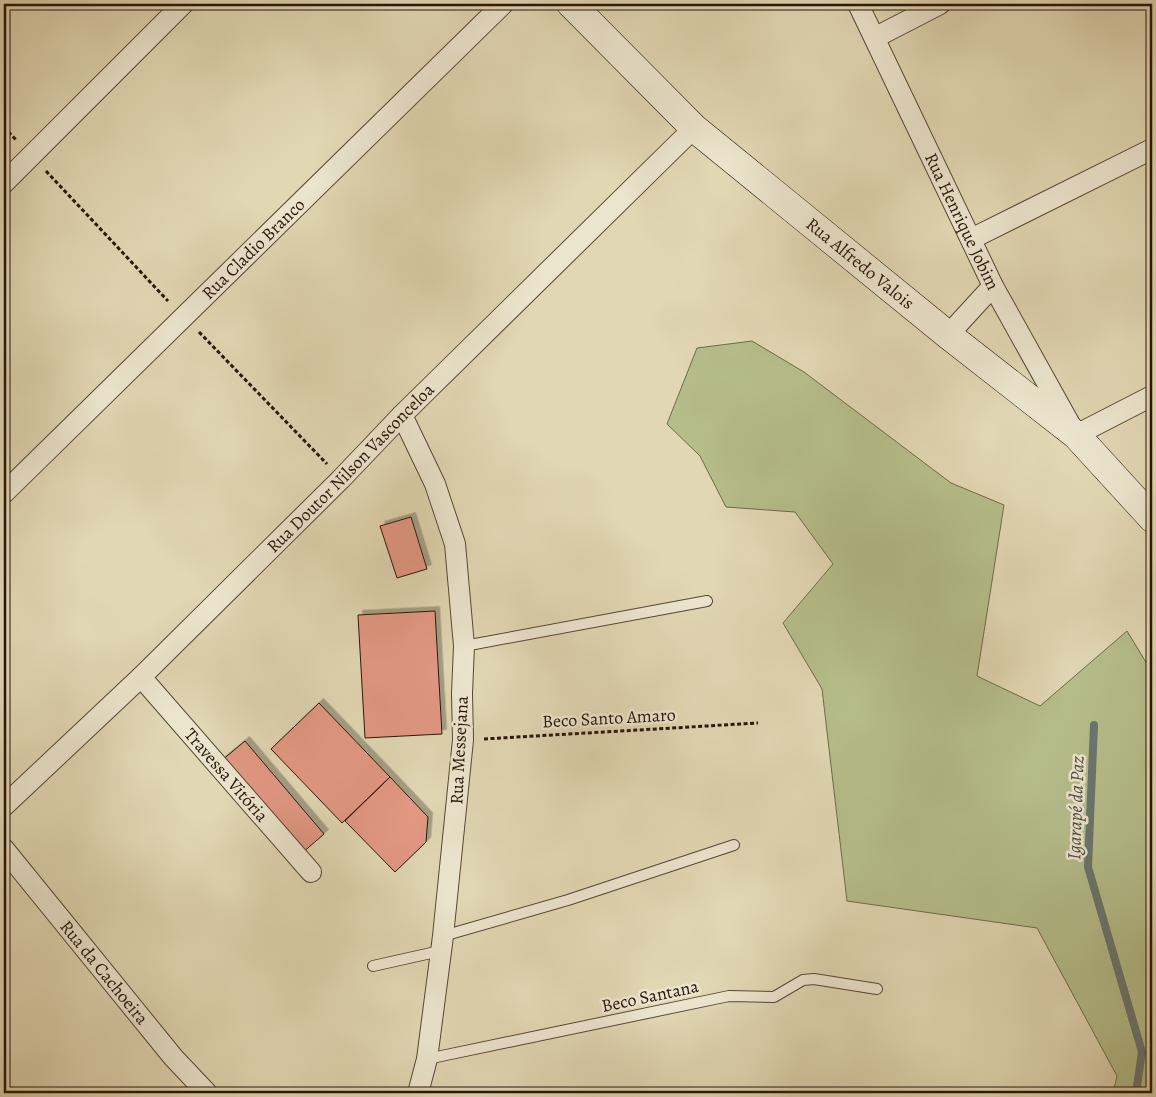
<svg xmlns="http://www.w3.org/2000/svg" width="1156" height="1097" font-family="Alegreya,serif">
  <defs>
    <filter id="shadow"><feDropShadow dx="4.5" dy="-4.5" stdDeviation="0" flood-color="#0004"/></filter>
  </defs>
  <rect width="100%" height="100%" fill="#e1d7b3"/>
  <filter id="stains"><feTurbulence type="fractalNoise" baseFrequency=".004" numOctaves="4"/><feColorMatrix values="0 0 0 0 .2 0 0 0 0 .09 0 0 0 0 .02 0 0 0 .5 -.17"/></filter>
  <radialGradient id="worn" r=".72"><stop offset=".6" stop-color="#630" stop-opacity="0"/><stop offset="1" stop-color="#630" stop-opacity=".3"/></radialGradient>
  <path fill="#b5be8b" stroke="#6f6a4a" d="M752,341L804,372L951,483L1004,505L977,676L1040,706L1127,631L1152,672V1093H1113L1117,1076L1037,928L847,901L822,689L783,623L833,564L795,512L726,507L700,456L667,424L697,348Z"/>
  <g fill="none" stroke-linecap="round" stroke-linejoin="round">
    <path stroke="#6a7770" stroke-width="8" d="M1094,725L1088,867L1142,1052L1136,1093"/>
  </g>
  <path fill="#e39884" stroke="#291509" filter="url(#shadow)" d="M411,517L427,569L397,578L380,526Z
    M435,611L442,734L365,738L358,615Z
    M319,703L390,777L342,823L271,749Z
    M245,741L324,834L301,854L221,761Z
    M390,777L428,817L426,842L395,872L345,821Z"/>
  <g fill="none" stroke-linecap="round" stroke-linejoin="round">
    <defs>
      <path id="lane" d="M464,646L707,601
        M443,936L568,900L734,845
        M373,966L440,951
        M427,1059L729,996L774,997L803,980L814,979L877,989"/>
      <g id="street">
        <path id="s1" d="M858,4L993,286L1076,435L1152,396"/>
        <path d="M876,37L940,4"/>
        <path d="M4,183L183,4"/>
        <path d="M971,239L1152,149"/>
        <path d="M948,335L993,286"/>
        <path d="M402,415L435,484L455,544L464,646L462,693L463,740L443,936L427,1059L418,1093"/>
        <path id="s2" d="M4,493L503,4"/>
        <path id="s3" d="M141,677L311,872"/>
        <path id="s4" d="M4,806L141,677L341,479L402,415L694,128"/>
        <path id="s5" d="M4,849L173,1057L207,1093"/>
      </g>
      <g id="secondary">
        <path id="s6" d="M571,4L694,128L948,335L1076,435L1152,518"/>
      </g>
    </defs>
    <use href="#lane" stroke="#574634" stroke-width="12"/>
    <use href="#street" stroke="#574634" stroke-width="22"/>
    <use href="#secondary" stroke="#291509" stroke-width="29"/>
    <path stroke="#291509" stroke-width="3" stroke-dasharray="4 2.5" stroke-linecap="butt" d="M4,127L17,141
      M46,171L168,301
      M199,332L327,464
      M484,739L758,723"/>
    <use href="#lane" stroke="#ece5ce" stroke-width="10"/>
    <use href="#street" stroke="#ece5ce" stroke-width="20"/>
    <use href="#secondary" stroke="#ece5ce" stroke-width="28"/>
  </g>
  <g text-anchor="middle" stroke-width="5" stroke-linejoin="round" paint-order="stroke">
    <g font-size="18" fill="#291509" stroke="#ece5ce">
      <text dy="6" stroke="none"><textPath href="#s1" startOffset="241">Rua Henrique Jobim</textPath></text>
      <text dy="6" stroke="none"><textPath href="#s2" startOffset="349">Rua Cladio Branco</textPath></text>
      <text dy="6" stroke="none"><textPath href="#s6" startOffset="389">Rua Alfredo Valois</textPath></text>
      <text dy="6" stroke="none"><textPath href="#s4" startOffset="484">Rua Doutor Nilson Vasconceloa</textPath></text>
      <text transform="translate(609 718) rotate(-3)" y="6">Beco Santo Amaro</text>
      <text transform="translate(459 750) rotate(-87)" y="6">Rua Messejana</text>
      <text dy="6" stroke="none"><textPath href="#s3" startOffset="130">Travessa Vitória</textPath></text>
      <text dy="6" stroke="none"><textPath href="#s5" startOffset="159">Rua da Cachoeira</textPath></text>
      <text transform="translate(650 996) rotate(-12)" y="6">Beco Santana</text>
    </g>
    <g font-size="19" font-style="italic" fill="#4f4e45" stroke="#ece5ce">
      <text transform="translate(1075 808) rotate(-88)" y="7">Igarapé da Paz</text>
    </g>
  </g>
  <rect width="1156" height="1097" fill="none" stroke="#e1d7b3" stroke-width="20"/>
  <rect x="5" y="5" width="1146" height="1087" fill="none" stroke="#291509" stroke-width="2.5"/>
  <rect x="10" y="10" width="1136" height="1077" fill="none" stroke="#291509"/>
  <rect width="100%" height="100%" filter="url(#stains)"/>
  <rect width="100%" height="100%" fill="url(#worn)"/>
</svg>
